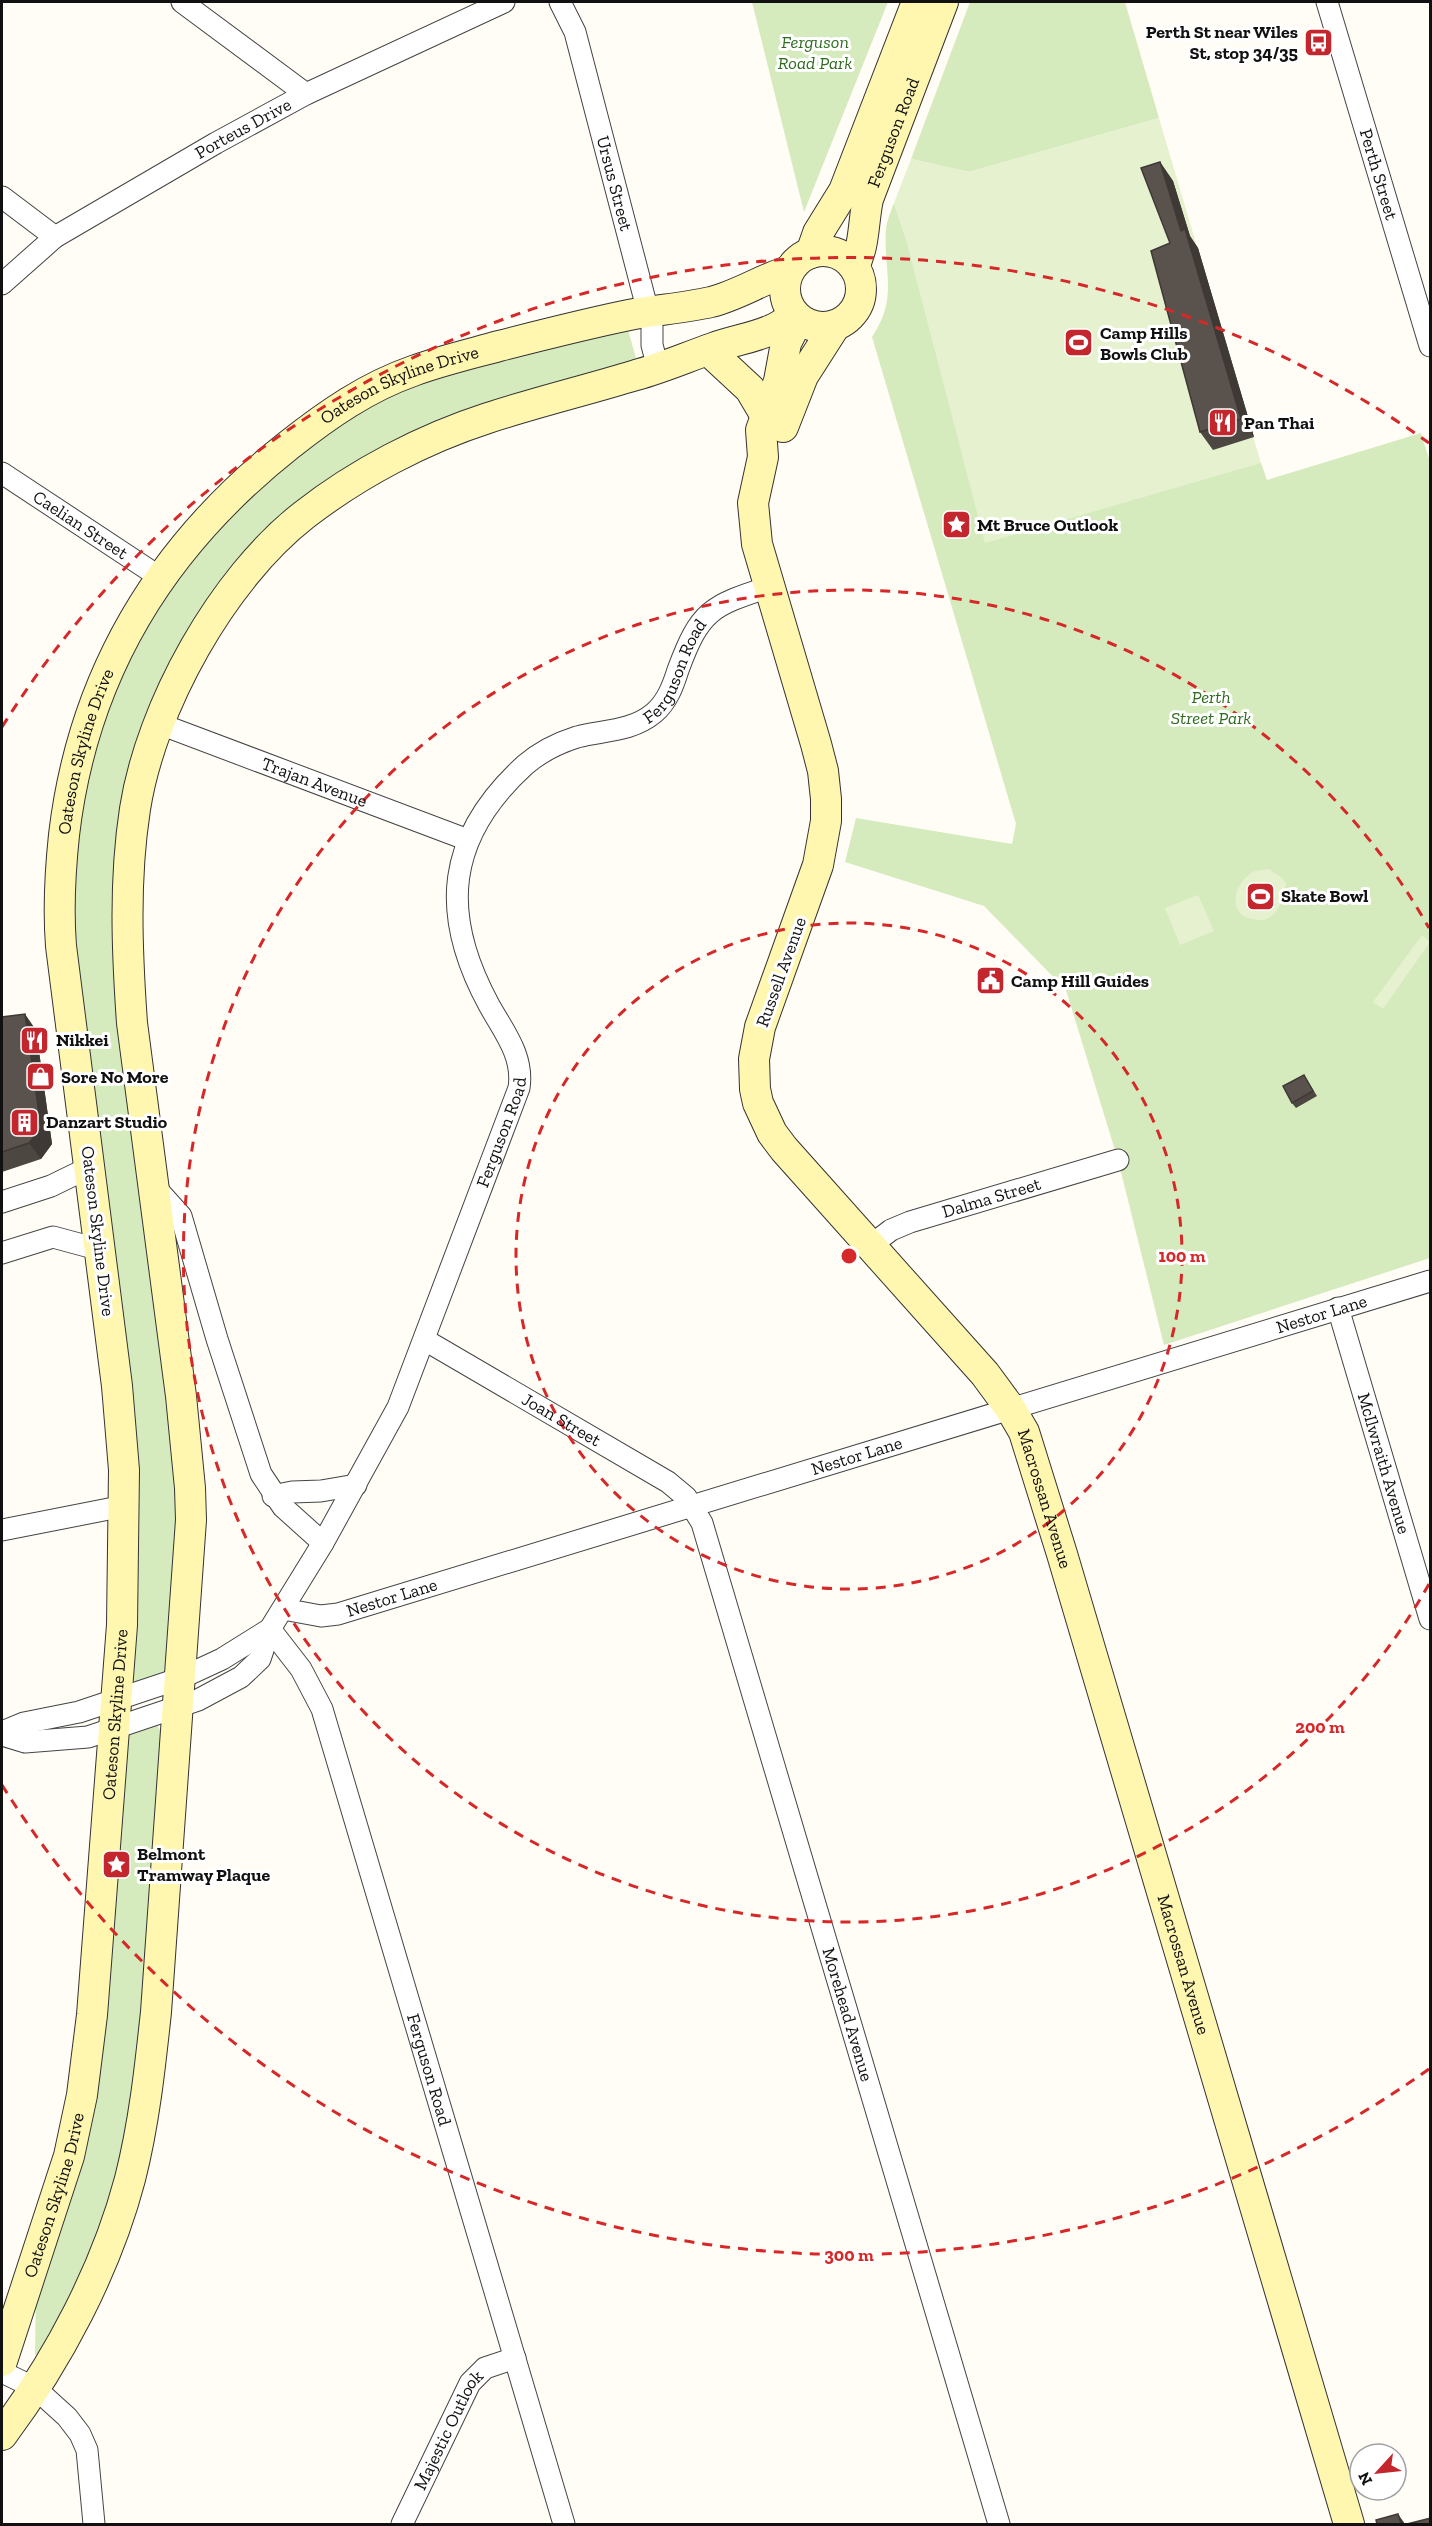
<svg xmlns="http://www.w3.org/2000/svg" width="1432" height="2526" font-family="'Zilla Slab',serif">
  <rect width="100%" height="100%" fill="#fffdf5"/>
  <path fill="#d5ebbd" d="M752,2H888L804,212Z
    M970,2H1125L1159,118L969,172L911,159Z
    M894,203L905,236L1261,463L1267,480L1421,433L1430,462V1258L1164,1345L1118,1160L1066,990L984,906L845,862L856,818L1012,844L1016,824L872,337C899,297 883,272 886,229C887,220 891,211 894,203Z
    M627,326L637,362L460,416L221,594L123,833L180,1445L172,1671L135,1682L132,1677L65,919L78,785L125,646L243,496L381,393Z
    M157,1725L163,1735L149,2031L102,2243L38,2356L35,2354L36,2293L52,2224L120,1737Z"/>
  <path fill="#e6f2cf" d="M1159,118L1261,463L985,543L905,236L894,203L911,159L969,172Z
    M1269,869L1281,877L1286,883C1283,901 1276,925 1253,919C1248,918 1244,917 1241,914C1228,900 1240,878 1255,871C1259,870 1265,870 1269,869Z
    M1198,895L1214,931L1180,945L1165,908Z
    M1422,935L1430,942L1383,1009L1373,1002Z"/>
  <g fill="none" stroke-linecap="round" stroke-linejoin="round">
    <defs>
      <g id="minor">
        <path d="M182,2L306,94"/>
        <path id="s1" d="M560,2L575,32L652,327V345L658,368"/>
        <path id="s2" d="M1327,2L1430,346"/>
        <path d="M2,197L55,237"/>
        <path id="s3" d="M2,284L55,237L216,143L306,94L504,2"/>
        <path id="s4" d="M2,473L161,578"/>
        <path id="s5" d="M160,724L468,840"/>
        <path d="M154,1186L181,1216L217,1339L261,1474L283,1507L323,1543"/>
        <path d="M2,1202L51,1186L90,1167"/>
        <path id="s6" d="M870,1246L891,1230L910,1222L1118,1160"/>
        <path d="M2,1253L53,1237L101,1250"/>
        <path id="s7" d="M1338,1308L1430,1619"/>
        <path id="s8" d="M425,1340L668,1482L686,1497L702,1523L999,2524"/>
        <path d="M273,1496L292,1492L321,1491L356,1485"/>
        <path d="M2,1530L124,1506"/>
        <path id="s9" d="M283,1609L321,1616L338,1614L1430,1281"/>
        <path id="s10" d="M270,1629L301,1669L322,1709L564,2524"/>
        <path d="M2,1732L24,1723L79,1712L181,1678L222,1659L270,1629"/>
        <path id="s11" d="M2,1735L25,1742L88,1737L198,1700L241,1677L260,1659L270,1629L323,1543L398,1407L519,1088C524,1056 504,1032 489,1005C439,913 446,837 525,765C540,752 558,743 577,737C603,730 631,732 654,713C667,702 673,686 678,670C700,611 710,606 769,587"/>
        <path d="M2,2372L35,2388L67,2417L80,2434L87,2450L94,2524"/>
        <path id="s12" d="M402,2524L470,2383L485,2368L515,2358"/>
      </g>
      <g id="secondary">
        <circle cx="823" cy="289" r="38"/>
        <path d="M811,253L818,233L844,191L917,2"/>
        <path id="s13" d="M854,266C865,245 863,222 868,199L943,2"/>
        <path id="s14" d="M798,319L786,343L779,381L761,430L763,457L753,503L757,544L816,744L823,771L826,799V821L818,865L760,1027L754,1059L755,1089L758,1103L772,1133L784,1149L985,1374L1010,1408L1024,1432L1062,1554L1349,2524"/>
        <path d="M708,350L750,389L766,416"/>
        <path d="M783,427L803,376L835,326"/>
        <path id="s15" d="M2,2361L69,2156L82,2095L92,2015L122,1625L124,1470L117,1386L61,946C58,908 60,873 64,835C83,673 161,546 289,445C327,415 367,387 413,371C440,361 470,354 499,346C542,335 585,324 629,315C656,310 684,308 711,302C739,295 762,279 789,271"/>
        <path d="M2,2435C58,2360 106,2270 130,2179C144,2124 150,2068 156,2012L191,1520L190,1488L181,1396L132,1023C127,952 124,880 135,809C151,707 222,579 304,515C358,473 423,439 488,418C537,402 587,390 636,375C662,368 687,357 713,348C732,341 753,338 771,330C779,327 787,321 795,316"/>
      </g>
    </defs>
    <use href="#minor" stroke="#444" stroke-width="23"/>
    <use href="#secondary" stroke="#333" stroke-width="32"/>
    <use href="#minor" stroke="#fff" stroke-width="21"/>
    <use href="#secondary" stroke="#fff6b0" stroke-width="30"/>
  </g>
  <path fill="#4d4742" d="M1160,162L1173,181L1190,236L1198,248L1254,437L1213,450L1200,432L1170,243Z
    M2,1017L36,1030L52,1144L41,1159L2,1172Z
    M1304,1075L1317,1096L1296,1108L1292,1103Z"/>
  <path fill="#3f3936" d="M1160,162L1173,181L1190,236L1198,248L1254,437L1241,419Z
    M25,1014L36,1030L52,1144L41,1159L29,1143Z
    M1398,2514L1405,2524H1401Z"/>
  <path fill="#5a524d" stroke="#3f3936" stroke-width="1.5" d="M1160,162L1181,231L1185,229L1241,419L1200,432L1151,251L1170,243L1141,168Z
    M25,1014L41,1128L29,1143L2,1152V1017Z
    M1304,1075L1313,1091L1292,1103L1283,1086Z
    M1398,2514L1401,2524H1377L1376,2520Z
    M1431,2518V2524H1407Z"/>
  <g fill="none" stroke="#d62828" stroke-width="3" stroke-dasharray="10 8">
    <circle cx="849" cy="1256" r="333"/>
    <path d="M1429 1584A666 666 0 1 1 1429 928"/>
    <path d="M1429 2069A999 999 0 0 1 2 1785M2 727A999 999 0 0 1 1429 443"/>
  </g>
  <defs>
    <symbol id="bus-square" viewBox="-11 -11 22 22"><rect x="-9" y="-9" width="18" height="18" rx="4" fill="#c4262e" stroke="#fff"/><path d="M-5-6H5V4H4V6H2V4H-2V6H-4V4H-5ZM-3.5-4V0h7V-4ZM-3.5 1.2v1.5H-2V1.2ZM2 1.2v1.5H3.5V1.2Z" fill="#fff"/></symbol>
    <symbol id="stadium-square" viewBox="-11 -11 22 22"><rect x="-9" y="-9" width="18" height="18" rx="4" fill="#c4262e" stroke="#fff"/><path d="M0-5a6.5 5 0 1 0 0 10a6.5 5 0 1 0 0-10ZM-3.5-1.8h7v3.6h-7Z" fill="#fff"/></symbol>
    <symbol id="restaurant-square" viewBox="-11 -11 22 22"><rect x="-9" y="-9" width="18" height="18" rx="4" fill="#c4262e" stroke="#fff"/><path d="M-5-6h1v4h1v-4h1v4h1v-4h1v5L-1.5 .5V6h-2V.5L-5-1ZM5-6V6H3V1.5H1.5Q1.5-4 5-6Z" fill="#fff"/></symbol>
    <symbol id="sight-square" viewBox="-11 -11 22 22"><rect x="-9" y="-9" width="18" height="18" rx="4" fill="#c4262e" stroke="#fff"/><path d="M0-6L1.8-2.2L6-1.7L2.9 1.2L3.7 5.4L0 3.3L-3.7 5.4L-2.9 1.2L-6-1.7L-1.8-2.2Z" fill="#fff"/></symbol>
    <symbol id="civic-square" viewBox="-11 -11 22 22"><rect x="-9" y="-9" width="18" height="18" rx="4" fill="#c4262e" stroke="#fff"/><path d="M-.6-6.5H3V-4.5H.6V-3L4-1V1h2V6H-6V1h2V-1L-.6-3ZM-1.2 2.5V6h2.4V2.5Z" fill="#fff"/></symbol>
    <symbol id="shop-square" viewBox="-11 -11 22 22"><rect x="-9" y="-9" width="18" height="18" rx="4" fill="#c4262e" stroke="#fff"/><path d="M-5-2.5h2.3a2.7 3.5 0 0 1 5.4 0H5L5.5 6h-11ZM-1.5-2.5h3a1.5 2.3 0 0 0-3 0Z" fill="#fff"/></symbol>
    <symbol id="building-square" viewBox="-11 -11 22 22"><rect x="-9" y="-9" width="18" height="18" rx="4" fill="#c4262e" stroke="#fff"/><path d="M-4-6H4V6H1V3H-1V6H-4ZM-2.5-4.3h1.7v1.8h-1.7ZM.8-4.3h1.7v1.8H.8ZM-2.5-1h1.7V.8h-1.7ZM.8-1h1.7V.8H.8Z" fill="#fff"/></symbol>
  </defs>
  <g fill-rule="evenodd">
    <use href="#bus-square" x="1302" y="26" width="33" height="33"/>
    <use href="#stadium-square" x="1062" y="326" width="33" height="33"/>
    <use href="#restaurant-square" x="1206" y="406" width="33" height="33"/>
    <use href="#sight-square" x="940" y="508" width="33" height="33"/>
    <use href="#stadium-square" x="1244" y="880" width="33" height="33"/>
    <use href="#civic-square" x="974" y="964" width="33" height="33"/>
    <use href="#restaurant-square" x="18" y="1024" width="33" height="33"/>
    <use href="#shop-square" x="24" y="1060" width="33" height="33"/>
    <use href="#building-square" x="8" y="1106" width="33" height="33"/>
    <use href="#sight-square" x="100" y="1848" width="33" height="33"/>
  </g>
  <g text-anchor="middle" stroke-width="6" stroke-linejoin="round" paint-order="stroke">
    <g font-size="18" font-weight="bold" fill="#111" stroke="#fff" text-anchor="start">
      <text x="1298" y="38" text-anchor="end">Perth St near Wiles<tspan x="1298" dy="21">St, stop 34/35</tspan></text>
      <text x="1100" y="339">Camp Hills<tspan x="1100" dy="21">Bowls Club</tspan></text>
      <text x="1244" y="429">Pan Thai</text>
      <text x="977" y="531">Mt Bruce Outlook</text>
      <text x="1281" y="902">Skate Bowl</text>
      <text x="1011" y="987">Camp Hill Guides</text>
      <text x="56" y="1046">Nikkei</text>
      <text x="61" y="1083">Sore No More</text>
      <text x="46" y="1128">Danzart Studio</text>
      <text x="137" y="1860">Belmont<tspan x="137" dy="21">Tramway Plaque</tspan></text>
    </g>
    <g font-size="18" font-style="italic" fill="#2f6b1f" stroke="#fff">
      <text x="815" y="48">Ferguson<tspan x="815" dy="21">Road Park</tspan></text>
      <text x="1211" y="703">Perth<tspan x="1211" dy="21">Street Park</tspan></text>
    </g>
    <g font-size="18" fill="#111" stroke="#fff">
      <text dy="6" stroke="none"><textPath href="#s3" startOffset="288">Porteus Drive</textPath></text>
      <text dy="6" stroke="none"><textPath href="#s13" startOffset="140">Ferguson Road</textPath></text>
      <text dy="6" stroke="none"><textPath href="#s2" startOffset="180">Perth Street</textPath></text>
      <text dy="6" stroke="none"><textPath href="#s1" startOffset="190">Ursus Street</textPath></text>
      <text dy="6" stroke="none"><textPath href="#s15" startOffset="2134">Oateson Skyline Drive</textPath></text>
      <text dy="6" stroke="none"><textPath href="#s4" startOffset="94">Caelian Street</textPath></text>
      <text dy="6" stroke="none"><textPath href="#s11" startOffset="1452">Ferguson Road</textPath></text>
      <text dy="6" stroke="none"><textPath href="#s15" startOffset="1630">Oateson Skyline Drive</textPath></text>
      <text dy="6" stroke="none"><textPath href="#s5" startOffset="165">Trajan Avenue</textPath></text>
      <text transform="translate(781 972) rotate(-70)" y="6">Russell Avenue</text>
      <text dy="6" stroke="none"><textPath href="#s11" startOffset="860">Ferguson Road</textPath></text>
      <text dy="6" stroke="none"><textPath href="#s6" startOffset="132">Dalma Street</textPath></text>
      <text transform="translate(98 1231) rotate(83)" y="6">Oateson Skyline Drive</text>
      <text dy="6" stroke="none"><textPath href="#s9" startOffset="1084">Nestor Lane</textPath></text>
      <text dy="6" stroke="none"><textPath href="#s8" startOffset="158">Joan Street</textPath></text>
      <text dy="6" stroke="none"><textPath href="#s9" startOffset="598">Nestor Lane</textPath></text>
      <text dy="6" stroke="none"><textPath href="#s7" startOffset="162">McIlwraith Avenue</textPath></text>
      <text dy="6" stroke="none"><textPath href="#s14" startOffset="1308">Macrossan Avenue</textPath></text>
      <text dy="6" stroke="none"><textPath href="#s9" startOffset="112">Nestor Lane</textPath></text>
      <text dy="6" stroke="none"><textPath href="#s15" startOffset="660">Oateson Skyline Drive</textPath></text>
      <text dy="6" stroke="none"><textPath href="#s14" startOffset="1794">Macrossan Avenue</textPath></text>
      <text dy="6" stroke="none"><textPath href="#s8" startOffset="848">Morehead Avenue</textPath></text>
      <text dy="6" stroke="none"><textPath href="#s10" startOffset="472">Ferguson Road</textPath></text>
      <text dy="6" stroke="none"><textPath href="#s15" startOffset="174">Oateson Skyline Drive</textPath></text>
      <text dy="6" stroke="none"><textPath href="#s12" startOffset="105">Majestic Outlook</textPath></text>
    </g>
  </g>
  <circle cx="849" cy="1256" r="9" fill="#d62828" stroke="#fff" stroke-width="3"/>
  <g font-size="18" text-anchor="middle" font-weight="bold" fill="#d62828" stroke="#fff" stroke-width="6" stroke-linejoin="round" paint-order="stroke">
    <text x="1182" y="1262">100 m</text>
    <text x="1320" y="1733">200 m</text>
    <text x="849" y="2261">300 m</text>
  </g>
  <rect width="1432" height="2526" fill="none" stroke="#111111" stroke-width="6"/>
  <g transform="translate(1378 2472) rotate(243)"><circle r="28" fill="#ffffff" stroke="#a0a0a0" stroke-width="1.5"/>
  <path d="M0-4.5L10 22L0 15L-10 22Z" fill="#c4262e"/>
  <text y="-9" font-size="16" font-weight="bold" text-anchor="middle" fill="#111111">N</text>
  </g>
</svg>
